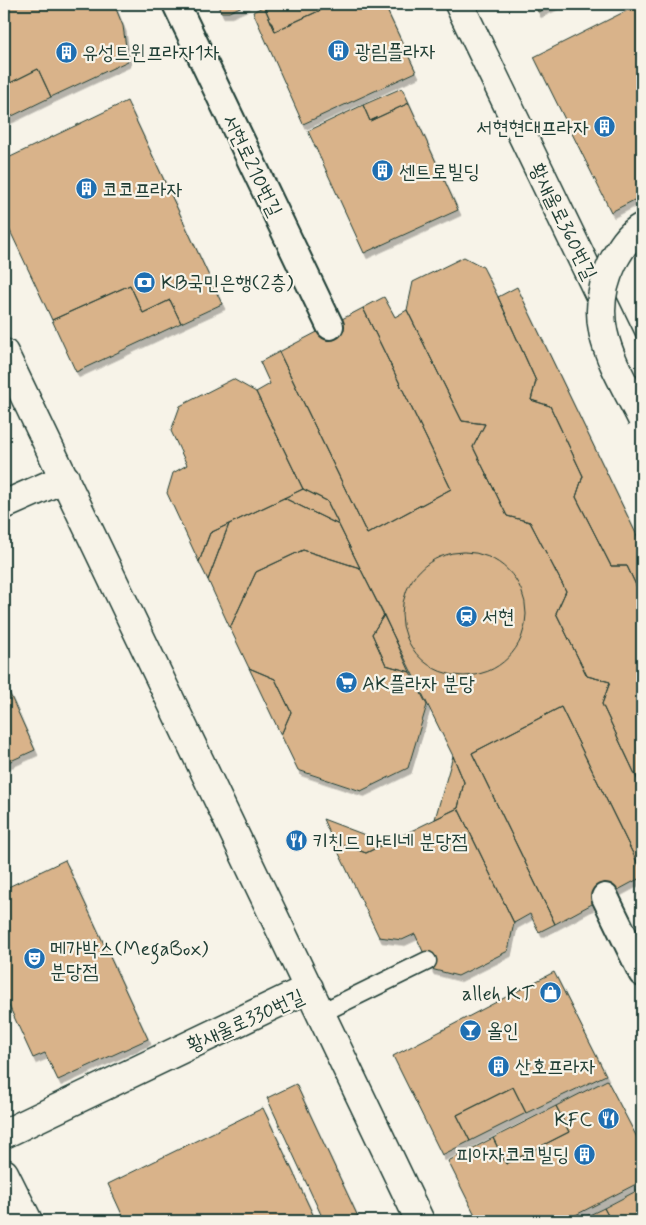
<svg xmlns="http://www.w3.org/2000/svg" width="646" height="1225" font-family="Mynerve,'Poor Story',sans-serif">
  <defs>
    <filter id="shadow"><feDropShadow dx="3" dy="5.5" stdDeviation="0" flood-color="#0004"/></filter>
  </defs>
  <rect width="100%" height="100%" fill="#f7f3e8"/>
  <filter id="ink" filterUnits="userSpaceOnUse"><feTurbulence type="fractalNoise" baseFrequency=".02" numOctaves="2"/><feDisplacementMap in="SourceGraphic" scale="10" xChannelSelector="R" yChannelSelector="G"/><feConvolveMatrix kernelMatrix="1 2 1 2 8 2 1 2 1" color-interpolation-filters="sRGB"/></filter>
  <g filter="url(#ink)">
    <path fill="#d9b38a" stroke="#1f3d34" filter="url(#shadow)" d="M9,4H114L123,26L128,61L51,97L38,69L4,86V6Z
      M220,4H247L229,12H221L219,8Z
      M270,4H334L275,31L264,6Z
      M334,4H384L416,72L303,124L253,12L264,6L275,31Z
      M534,4H555L538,12Z
      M640,4H642V196L611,212L534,57Z
      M38,69L51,97L4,120V86Z
      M402,88L409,103L370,121L363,105Z
      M127,101L222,304L181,323L170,300L143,313L130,285L52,320L4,218V160Z
      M409,103L458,210L364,253L308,131L363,105L370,121Z
      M464,257L483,267L498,297L536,381L531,400L550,406L583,476L576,497L611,566H627L642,598V789L602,704L610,682L587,676L556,613L566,591L530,522L507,516L473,447L485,424L462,421L407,310L413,282Z
      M130,285L143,313L170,300L181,323L76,372L52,320Z
      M517,287L642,546V598L627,566H611L576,497L583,476L550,406L531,400L536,381L498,297Z
      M384,297L395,317L407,310L462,421L485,424L473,447L507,516L530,522L566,591L556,613L587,676L610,682L602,704L642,789V872L561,707L472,753L555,924L539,932L530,914L514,923L458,808L464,782L453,756L327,501L303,489L256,392L270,384L260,362L279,352L367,534L451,489L363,308Z
      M363,308L451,489L367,534L279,352Z
      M233,379L256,392L303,489L210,533L199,562L167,493L173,473L187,465L171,431L180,406Z
      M303,489L327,501L339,525L284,498Z
      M284,498L339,525L360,568L303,550L256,572L230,628L208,580L229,524Z
      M229,524L208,580L199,562L210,533Z
      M303,550L360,568L384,615L372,634L386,665L410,672L427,705L408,768L361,791L298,770L281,735L291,712L275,679L249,668L230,628L256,572Z
      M402 614a62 62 0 1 1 124 0a62 62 0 1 1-124 0Z
      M384,615L410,672L386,665L372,634Z
      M249,668L275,679L291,712L281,735Z
      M4,681L35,750L4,764Z
      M561,707L642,872V877L555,924L472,753Z
      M453,756L464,782L458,808L435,819Z
      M458,808L514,923L508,951L458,976L431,969L415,934L402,940L379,937L333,841L366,853Z
      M323,819L386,843L366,853L333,841Z
      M65,860L148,1039L58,1080L45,1053L33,1058L4,995V889Z
      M554,972L606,1075L526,1113L513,1087L457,1115L470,1141L442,1155L393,1056Z
      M607,1080L642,1147V1181L564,1221H478L448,1161L493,1138L506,1164L569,1132L556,1106Z
      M296,1084L360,1221H324L267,1098Z
      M513,1087L526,1113L470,1141L457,1115Z
      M556,1106L569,1132L506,1164L493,1138Z
      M263,1108L316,1221H125L108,1184Z
      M642,1188V1221H611L604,1208Z
      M604,1208L611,1221H577Z"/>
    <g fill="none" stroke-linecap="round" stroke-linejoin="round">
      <defs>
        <path id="service" d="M321,1013L427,961"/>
        <path id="pedestrian" d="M176,4L330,326
          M605,897L642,973"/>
        <path id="minor" d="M459,4L642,383
          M4,353L420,1221
          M4,505L65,478
          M4,1134L309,988"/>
        <path id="secondary" d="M4,1173L28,1221"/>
      </defs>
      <use href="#service" stroke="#1f3d34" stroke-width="21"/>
      <use href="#pedestrian" stroke="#1f3d34" stroke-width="30"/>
      <use href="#minor" stroke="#1f3d34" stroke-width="31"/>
      <use href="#secondary" stroke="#1f3d34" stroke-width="31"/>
      <use href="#service" stroke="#f7f3e8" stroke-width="18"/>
      <use href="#pedestrian" stroke="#f7f3e8" stroke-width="26"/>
      <use href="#minor" stroke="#f7f3e8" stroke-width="28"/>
      <use href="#secondary" stroke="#f7f3e8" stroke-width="28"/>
      <defs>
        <path id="minor-bridge" d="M642,227C629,234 620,249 613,262C583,323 615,365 642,419"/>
      </defs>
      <use href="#minor-bridge" stroke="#1f3d34" stroke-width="31" stroke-linecap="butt"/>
      <use href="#minor-bridge" stroke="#f7f3e8" stroke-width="28"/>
    </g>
  </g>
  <defs>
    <symbol id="building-disc" viewBox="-11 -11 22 22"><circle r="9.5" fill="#1f6fb2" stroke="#f7f3e8"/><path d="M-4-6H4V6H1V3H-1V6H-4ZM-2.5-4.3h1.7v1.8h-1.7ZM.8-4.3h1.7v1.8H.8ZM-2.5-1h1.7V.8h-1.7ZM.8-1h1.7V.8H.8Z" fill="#fff"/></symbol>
    <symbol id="bank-disc" viewBox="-11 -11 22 22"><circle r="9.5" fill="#1f6fb2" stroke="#f7f3e8"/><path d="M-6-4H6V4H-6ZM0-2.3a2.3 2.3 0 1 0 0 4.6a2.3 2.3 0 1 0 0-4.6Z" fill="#fff"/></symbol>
    <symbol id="station-disc" viewBox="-11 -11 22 22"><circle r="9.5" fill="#1f6fb2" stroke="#f7f3e8"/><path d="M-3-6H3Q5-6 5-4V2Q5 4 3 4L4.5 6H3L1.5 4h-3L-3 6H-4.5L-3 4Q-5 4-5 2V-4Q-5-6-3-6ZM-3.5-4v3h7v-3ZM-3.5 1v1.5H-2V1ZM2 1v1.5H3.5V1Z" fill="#fff"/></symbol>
    <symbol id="supermarket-disc" viewBox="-11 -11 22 22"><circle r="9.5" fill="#1f6fb2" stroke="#f7f3e8"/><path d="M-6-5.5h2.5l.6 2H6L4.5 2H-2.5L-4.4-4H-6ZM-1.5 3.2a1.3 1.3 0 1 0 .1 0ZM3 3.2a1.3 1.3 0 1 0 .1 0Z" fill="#fff"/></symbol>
    <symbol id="restaurant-disc" viewBox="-11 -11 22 22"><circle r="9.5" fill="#1f6fb2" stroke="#f7f3e8"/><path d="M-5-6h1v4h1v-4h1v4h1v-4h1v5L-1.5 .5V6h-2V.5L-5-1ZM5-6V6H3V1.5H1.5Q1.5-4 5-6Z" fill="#fff"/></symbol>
    <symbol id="theatre-disc" viewBox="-11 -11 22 22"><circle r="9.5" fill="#1f6fb2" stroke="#f7f3e8"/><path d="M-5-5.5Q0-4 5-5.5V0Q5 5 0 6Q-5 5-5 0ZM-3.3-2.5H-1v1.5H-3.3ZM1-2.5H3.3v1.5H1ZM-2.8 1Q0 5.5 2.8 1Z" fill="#fff"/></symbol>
    <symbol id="shop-disc" viewBox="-11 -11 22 22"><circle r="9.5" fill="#1f6fb2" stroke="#f7f3e8"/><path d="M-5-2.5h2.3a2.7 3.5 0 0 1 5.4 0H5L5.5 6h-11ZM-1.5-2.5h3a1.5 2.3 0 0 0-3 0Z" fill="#fff"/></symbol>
    <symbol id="bar-disc" viewBox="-11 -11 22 22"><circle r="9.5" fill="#1f6fb2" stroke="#f7f3e8"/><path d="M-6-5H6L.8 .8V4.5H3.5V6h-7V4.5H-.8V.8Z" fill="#fff"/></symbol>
  </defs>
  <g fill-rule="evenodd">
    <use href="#building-disc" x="326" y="38" width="25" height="25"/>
    <use href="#building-disc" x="54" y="40" width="25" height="25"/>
    <use href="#building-disc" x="592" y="114" width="25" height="25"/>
    <use href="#building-disc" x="370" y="158" width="25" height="25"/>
    <use href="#building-disc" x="74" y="176" width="25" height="25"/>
    <use href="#bank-disc" x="132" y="270" width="25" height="25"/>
    <use href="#station-disc" x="454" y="604" width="25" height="25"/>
    <use href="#supermarket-disc" x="334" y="670" width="25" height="25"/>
    <use href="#restaurant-disc" x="284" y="828" width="25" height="25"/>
    <use href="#theatre-disc" x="22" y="946" width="25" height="25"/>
    <use href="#shop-disc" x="538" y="980" width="25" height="25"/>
    <use href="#bar-disc" x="458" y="1018" width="25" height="25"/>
    <use href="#building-disc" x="486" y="1054" width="25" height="25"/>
    <use href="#restaurant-disc" x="596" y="1106" width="25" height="25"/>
    <use href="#building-disc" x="572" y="1142" width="25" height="25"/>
  </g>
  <g text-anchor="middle" stroke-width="4.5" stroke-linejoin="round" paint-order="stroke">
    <g font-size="20" fill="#1f3d34" stroke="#f7f3e8" text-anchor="start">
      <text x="355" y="58">광림플라자</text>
      <text x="82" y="59">유성트윈프라자1차</text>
      <text x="589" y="134" text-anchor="end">서현현대프라자</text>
      <text x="399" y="178">센트로빌딩</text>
      <text x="102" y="196">코코프라자</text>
      <text x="161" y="289">KB국민은행(2층)</text>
      <text x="482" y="623">서현</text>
      <text x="362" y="690">AK플라자 분당</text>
      <text x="312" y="848">키친드 마티네 분당점</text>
      <text x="50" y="955">메가박스(MegaBox)<tspan x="50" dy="23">분당점</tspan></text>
      <text x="534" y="1000" text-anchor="end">alleh KT</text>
      <text x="487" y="1037">올인</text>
      <text x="515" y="1073">산호프라자</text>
      <text x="592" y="1126" text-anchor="end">KFC</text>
      <text x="569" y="1161" text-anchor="end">피아자코코빌딩</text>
    </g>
    <g font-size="20" fill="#1f3d34" stroke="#f7f3e8">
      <text transform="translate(253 165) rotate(64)" y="7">서현로210번길</text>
      <text transform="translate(564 221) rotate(64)" y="7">황새울로360번길</text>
      <text transform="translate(245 1020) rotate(-24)" y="7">황새울로330번길</text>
    </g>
  </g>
  <rect width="646" height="1225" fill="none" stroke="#f7f3e8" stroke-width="20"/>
  <rect x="10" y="10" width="626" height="1205" fill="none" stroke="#1f3d34" stroke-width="2" filter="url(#ink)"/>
</svg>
